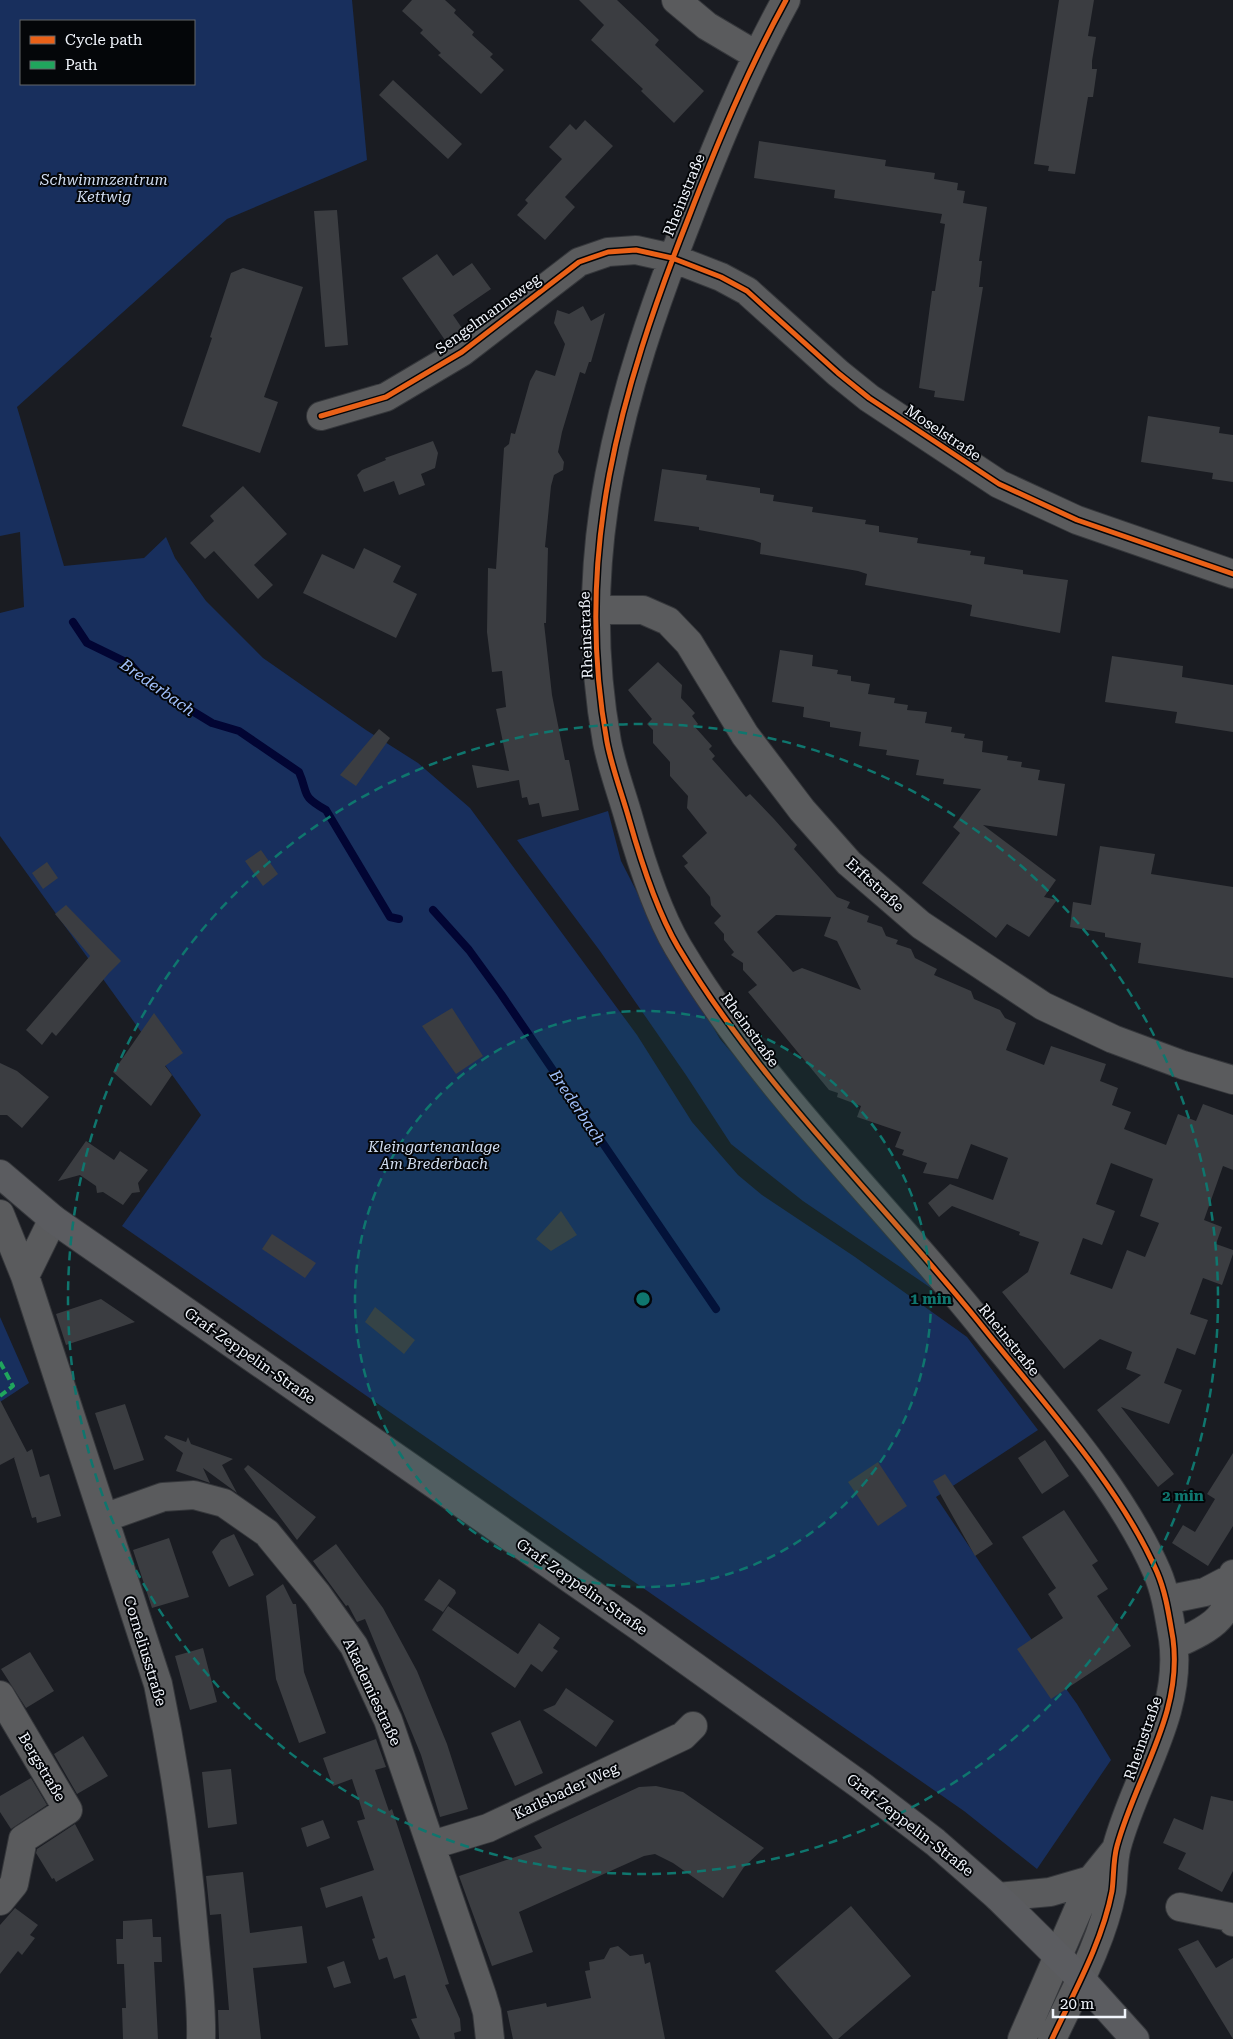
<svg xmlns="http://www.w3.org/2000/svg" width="1233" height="2039" font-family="'Roboto Serif',serif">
  <rect width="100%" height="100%" fill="#1a1c22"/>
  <path fill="#182f5d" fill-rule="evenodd" d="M0,0H352L367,160L227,219L17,407L64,566L144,558L166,537L175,558L206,601L263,658L366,730L418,763L470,808L637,1035L692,1122L738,1175L762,1195L855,1257L967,1337L1038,1430L936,1497L1046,1661L1077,1704L1111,1760L1037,1869L964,1811L122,1226L201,1115L0,836V613L24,607L20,532L0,536ZM21,21H194V84H21Z
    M608,811L621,861L660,937L720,1039L934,1290L803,1201L731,1144L686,1075L600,951L517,840Z
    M0,1317L29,1383L0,1402Z"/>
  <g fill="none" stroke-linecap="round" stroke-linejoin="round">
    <path stroke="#020533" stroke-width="8" d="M73,622L87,643L130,664L148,684L212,723L239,731L299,772C309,795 300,795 326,810L390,917L399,919
      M433,910L469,950L501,994L716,1309"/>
  </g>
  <path fill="#3b3d41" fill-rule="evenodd" d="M412,0H445L456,10L454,13L474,32L472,35L493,54L490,57L504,70L481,94L438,55L441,53L420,33L423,30L402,11Z
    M579,0H617L659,40L655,45L704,91L674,123L641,91L643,89L591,40L604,25Z
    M1059,0H1094L1088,36L1096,37L1092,61V69H1097L1093,97H1088L1075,174L1048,171L1049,166L1034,164Z
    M393,80L462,144L448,159L379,95Z
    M585,120L613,146L565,197L575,207L545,240L517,215L528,203L525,200L562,159L549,147L570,124L576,130Z
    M759,141L886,160L885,166L935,173L934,179L958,183L957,190L965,191L963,203L987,207L979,261H982L979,287H983L964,401L934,397L935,391L919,388L932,291H935L945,224L940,223L942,214L834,198L835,190L754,178Z
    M337,210L348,345L325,347L314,211Z
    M437,254L453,276L472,263L491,289L453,315L464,331L447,343L402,278Z
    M243,268L303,287L264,397L278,402L260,453L182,426L212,338L210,337L231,273Z
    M583,306L591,321L605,313L591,362H589L585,374L580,372L562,432L558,452L564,462L563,470L554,475L551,486L545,547L548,548L546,623H544L552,695L565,760H569L579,810L542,817L539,803L529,805L527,797L522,798L519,780L477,788L472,765L509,771L496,709L506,707L502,671L492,672L487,632L488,568L496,569L504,448L509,444L511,433L515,434L530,381L536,370L555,376L565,344L554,323L557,310L569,314Z
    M1148,416L1220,427L1219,433L1233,435V482L1212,479L1213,473L1141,462Z
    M433,441L438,453L435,468L421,474L425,485L399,495L394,481L364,492L357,475L362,470L386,460L385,458Z
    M662,469L707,475L706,480L760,488V493L774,495L773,501L813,507L812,512L866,520L865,524L879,526V532L918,538L917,543L971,551L970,555L985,557L984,564L1023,570V574L1068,580L1060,633L970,616L972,605L964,603L865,585L867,574L858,571L760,554L761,543L753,540L699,530V527L654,521Z
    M243,486L287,534L254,565L273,585L258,599L214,551L205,559L190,543L214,521L210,516Z
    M364,548L401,566L393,582L417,594L396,638L303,593L322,554L354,569Z
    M780,650L813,655L812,666L838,670L837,674L851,676V681L870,684L868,694L895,698L894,703L908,705L907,710L927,712L925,723L952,727L951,732L965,734L964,738L983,741L982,752L1008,756L1007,760L1022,762L1021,767L1040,770L1038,780L1065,784L1057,836L983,825L1056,880L1044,897L1057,900L1029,937L1007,924L996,938L922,883L960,833L953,827L981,789L943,784L944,779L916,775L919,760L886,755L887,750L859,746L861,732L830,727V722L803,717L804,707L772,702Z
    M1112,656L1183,666L1182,677L1233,685V732L1175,723L1177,712L1105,702Z
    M658,662L682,685L681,698L695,713L692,716L698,724L695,727L712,746L709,749L715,756L712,759L746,797L750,794L774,819L797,845L794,849L837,897L850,902L847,908L869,916L867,922L882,927L886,936L898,940L896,944L911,949L915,958L937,969L934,975L971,991L974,999L1000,1010L1005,1018L1016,1023L1006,1050L1044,1065L1051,1046L1106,1064L1100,1081L1118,1088L1112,1105L1131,1112L1124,1129L1166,1145L1178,1114L1196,1121L1203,1104L1233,1115V1170L1223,1166L1204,1220L1222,1227L1216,1244L1233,1250V1254L1222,1285L1203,1278L1190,1314L1208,1320L1195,1355L1177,1348L1164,1383L1182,1390L1169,1424L1121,1407L1174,1474L1158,1487L1097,1410L1141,1375L1126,1369L1132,1352L1100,1339L1064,1369L1002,1292L1028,1272L1039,1242L1019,1235L1020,1232L952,1206L939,1217L928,1203L950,1184L993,1200L1008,1158L971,1144L958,1179L923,1173L927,1163L902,1155L904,1150L895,1147L901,1132L857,1117L861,1106L837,1097L838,1093L829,1090L748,992L757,985L743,970V963L731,955L734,952L724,940V934L714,923L721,916L711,905L710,897L684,866L688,863L682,856L707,833L687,808L688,796L670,776V762L653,743V730L647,724L652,719L628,690ZM776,915L831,917L824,936L837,941L861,990L802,968L793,972L757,932ZM1111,1163L1153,1179L1140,1216L1159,1223L1145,1257L1127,1250L1112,1289L1070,1274L1083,1238L1102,1245L1115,1211L1096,1204Z
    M379,729L390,738L356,786L340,775Z
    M1100,846L1155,854L1151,874L1233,887V978L1138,963L1141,943L1105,937V933L1070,927L1073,902L1091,905Z
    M261,850L278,874L263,886L245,861Z
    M47,862L58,878L43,889L32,873Z
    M66,905L121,961L109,973L56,1036L52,1032L42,1045L26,1030L90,956L55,914Z
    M452,1008L483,1056L456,1074L422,1026Z
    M154,1013L183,1053L165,1066L172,1075L151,1106L113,1072Z
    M0,1063L17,1071L49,1097L22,1128L7,1115H0Z
    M86,1141L114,1160L120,1151L148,1170L138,1183L140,1192L132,1193L123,1205L103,1192L97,1193L96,1186L80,1175L58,1181Z
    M561,1211L577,1235L551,1251L536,1239Z
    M272,1234L316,1263L305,1278L262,1249Z
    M101,1299L135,1322L66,1345L56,1314Z
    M375,1307L415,1340L404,1354L365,1322Z
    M0,1400L27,1452L32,1449L40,1477L49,1474L61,1516L37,1523L36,1517L32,1518L14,1458L15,1457L0,1465Z
    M125,1404L144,1460L114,1470L95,1413Z
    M166,1435L186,1442L188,1437L191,1444L233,1459L222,1465L237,1493L203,1468L210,1483L176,1471L183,1453L164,1438Z
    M1045,1440L1069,1476L1042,1494L1018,1458Z
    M1233,1453V1526L1208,1566L1172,1543L1183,1525L1195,1532L1215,1499L1207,1494Z
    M878,1462L907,1506L878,1526L848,1482Z
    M248,1465L316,1517L297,1540L244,1469Z
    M945,1474L993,1544L975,1556L933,1481Z
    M1064,1510L1098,1561L1092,1565L1108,1589L1097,1596L1131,1646L1051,1699L1017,1649L1063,1618L1048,1594L1056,1588L1022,1537Z
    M234,1534L254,1575L229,1587L212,1552L221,1540Z
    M169,1538L189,1597L152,1608L133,1550Z
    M336,1544L383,1608L417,1671L447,1744L468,1809L440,1817L421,1755L365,1619L357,1622L348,1605L346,1606L313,1561Z
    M439,1579L455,1590L456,1593L443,1612L424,1600Z
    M283,1584L293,1604H296L304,1672L326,1733L299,1743L276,1679L266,1596Z
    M448,1606L518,1654L539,1623L560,1638L553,1648L558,1651L542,1672L531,1664L515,1688L432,1630Z
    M203,1648L217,1702L190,1710L175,1656Z
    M30,1652L54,1691L26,1708L1,1669Z
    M566,1688L614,1721L596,1747L543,1710L555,1705Z
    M520,1720L543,1773L515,1786L491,1733Z
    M83,1736L108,1776L77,1794L54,1754Z
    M376,1739L386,1767L375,1770L389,1811L392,1809L442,1962L449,1984L445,1985L460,2019L461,2031L454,2033L455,2039H420L411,2019L417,2018L405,1975L394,1979L387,1957L379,1960L372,1939L375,1938L362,1896L326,1908L320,1888L374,1870L357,1821L365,1819L352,1779L333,1786L323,1758Z
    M231,1769L237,1824L208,1828L202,1772Z
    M31,1778L47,1805L11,1829L0,1812V1796Z
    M656,1786L683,1792L764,1848L744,1867L723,1898L673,1863L655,1854L644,1856L519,1912L533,1952L492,1966L459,1876L542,1848L534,1836L639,1787Z
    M1211,1796L1233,1801V1871L1222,1892L1178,1869L1186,1853L1163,1843L1174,1818L1203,1830Z
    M323,1820L330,1838L307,1847L301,1828Z
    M75,1824L94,1860L56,1882L54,1878L52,1879L36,1853L37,1849Z
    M243,1872L250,1933L302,1926L307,1963L253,1968L261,2039H219L218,2010H229L221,1914L210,1915L206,1876Z
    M851,1906L911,1976L838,2039H833L775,1971Z
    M15,1908L38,1925L30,1935L35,1938L22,1955L18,1951L0,1974V1925Z
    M152,1919L153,1937H161L162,1962H154L158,2039H123L122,2008H126L124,1964H117L116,1939H123V1921Z
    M1198,1940L1216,1968L1233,1958V2039L1178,1949Z
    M618,1946L630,1956L643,1954L645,1964L650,1962L665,2039H513L507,2011L546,2003L547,2007L591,1998L585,1971L590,1970L589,1962L604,1959L610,1948Z
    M344,1961L351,1983L334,1988L327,1967Z"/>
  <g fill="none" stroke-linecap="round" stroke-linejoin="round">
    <defs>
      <path id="minor" d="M676,0L707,26L756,55
        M786,0C747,71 717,144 688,219C620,392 573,555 607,742C612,768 622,794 629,819C640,858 658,913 678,947C760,1085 878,1197 978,1321C1038,1397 1119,1484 1157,1572C1166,1593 1169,1616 1173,1639C1183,1714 1136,1776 1117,1846C1113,1860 1114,1876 1112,1891C1102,1943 1074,1992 1052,2039
        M321,416L386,397L462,352L579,262L608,252L636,250L672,258L721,277L747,291L838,373L869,398L999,484L1077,520L1233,574
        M596,610H643L668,621L689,643L745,735L802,810L849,863L921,925L1043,1006L1113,1039L1183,1065L1233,1080
        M0,1214L25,1276L158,1684C175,1766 187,1849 194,1933C197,1968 202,2003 201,2039
        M25,1276L53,1219
        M104,1518L163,1497L194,1495L224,1503L267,1533L317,1594L354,1646L388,1720L482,1995L487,2012L490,2039
        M1166,1600L1205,1592L1230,1579
        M1174,1645C1189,1638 1219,1626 1225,1608C1228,1597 1226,1584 1233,1574
        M0,1695L68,1810L23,1839L14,1884L0,1901
        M432,1845L488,1828L683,1736L693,1726
        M998,1897L1050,1892L1091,1880
        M1180,1907L1230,1917L1233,1922
        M1022,2039L1091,1880L1116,1849"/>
      <path id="major" d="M0,1174L53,1219L641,1628L863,1787L935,1842L998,1897L1081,1979L1135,2039"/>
    </defs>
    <use href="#minor" stroke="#35373b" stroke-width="30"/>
    <use href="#major" stroke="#35373b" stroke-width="30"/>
    <use href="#minor" stroke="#5a5b5d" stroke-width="28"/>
    <use href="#major" stroke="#5b5c60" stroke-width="28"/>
    <path stroke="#20a55d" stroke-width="4" stroke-dasharray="8 4" stroke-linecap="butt" d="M0,1362L13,1386L0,1396"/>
    <defs>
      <path id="cycleway" d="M786,0C747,71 717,144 688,219C620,392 573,555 607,742C612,768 622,794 629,819C640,858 658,913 678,947C760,1085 878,1197 978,1321C1038,1397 1119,1484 1157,1572C1166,1593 1169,1616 1173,1639C1183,1714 1136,1776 1117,1846C1113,1860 1114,1876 1112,1891C1102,1943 1074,1992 1052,2039
        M321,416L386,397L462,352L579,262L608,252L636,250L672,258L721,277L747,291L838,373L869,398L999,484L1077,520L1233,574"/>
    </defs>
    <use href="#cycleway" stroke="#040609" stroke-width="8"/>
    <use href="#cycleway" stroke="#ea6118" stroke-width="5"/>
  </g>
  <circle cx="643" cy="1299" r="288" fill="#0f766e" fill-opacity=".12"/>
  <g fill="none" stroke="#0f766e" stroke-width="2.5" stroke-dasharray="9 6">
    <circle cx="643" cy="1299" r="288"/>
    <circle cx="643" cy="1299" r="575"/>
  </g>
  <g text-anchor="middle" stroke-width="4" stroke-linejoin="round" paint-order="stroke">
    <g font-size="15" font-style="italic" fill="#d1ddf1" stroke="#040609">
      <text x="104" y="185">Schwimmzentrum<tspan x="104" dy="17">Kettwig</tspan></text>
      <text x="434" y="1152">Kleingartenanlage<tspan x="434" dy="17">Am Brederbach</tspan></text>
    </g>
    <g font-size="15" fill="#f1f5fc" stroke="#040609">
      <text transform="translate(684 195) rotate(-68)" y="5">Rheinstraße</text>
      <text transform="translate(488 314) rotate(-36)" y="5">Sengelmannsweg</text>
      <text transform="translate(943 433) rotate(34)" y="5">Moselstraße</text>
      <text transform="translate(586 635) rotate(-92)" y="5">Rheinstraße</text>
      <text transform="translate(875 885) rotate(42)" y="5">Erftstraße</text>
      <text transform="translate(750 1030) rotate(54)" y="5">Rheinstraße</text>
      <text transform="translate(1009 1340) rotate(51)" y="5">Rheinstraße</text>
      <text transform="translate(250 1356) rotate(35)" y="5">Graf-Zeppelin-Straße</text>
      <text transform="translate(582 1587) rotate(35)" y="5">Graf-Zeppelin-Straße</text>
      <text transform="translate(145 1651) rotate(73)" y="5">Corneliusstraße</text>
      <text transform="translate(372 1692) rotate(65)" y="5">Akademiestraße</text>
      <text transform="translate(1143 1738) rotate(-71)" y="5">Rheinstraße</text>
      <text transform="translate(42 1767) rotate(59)" y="5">Bergstraße</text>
      <text transform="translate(566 1791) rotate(-25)" y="5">Karlsbader Weg</text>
      <text transform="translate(910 1825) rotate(38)" y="5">Graf-Zeppelin-Straße</text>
    </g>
    <g font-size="16" font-style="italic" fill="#a2c1fc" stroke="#040609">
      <text transform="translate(158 687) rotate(35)" y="6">Brederbach</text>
      <text transform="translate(578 1107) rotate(56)" y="6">Brederbach</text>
    </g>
  </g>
  <circle cx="643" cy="1299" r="8" fill="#0f766e" stroke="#040609" stroke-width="2.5"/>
  <g font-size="15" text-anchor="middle" font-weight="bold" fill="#0f766e" stroke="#040609" stroke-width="4" stroke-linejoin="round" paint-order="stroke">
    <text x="931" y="1304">1 min</text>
    <text x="1183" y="1501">2 min</text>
  </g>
  <rect x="20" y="20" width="175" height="65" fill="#040609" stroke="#63666a"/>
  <rect x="30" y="36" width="25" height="8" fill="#ea6118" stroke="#63666a"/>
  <text x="65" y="45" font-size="15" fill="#f1f5fc">Cycle path</text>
  <rect x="30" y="61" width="25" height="8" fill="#20a55d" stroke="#63666a"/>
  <text x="65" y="70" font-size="15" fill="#f1f5fc">Path</text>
  <path d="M1053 2009v8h72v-8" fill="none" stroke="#f1f5fc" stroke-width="2.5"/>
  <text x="1060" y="2009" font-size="15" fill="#f1f5fc" stroke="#040609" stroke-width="4" paint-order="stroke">20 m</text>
</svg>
